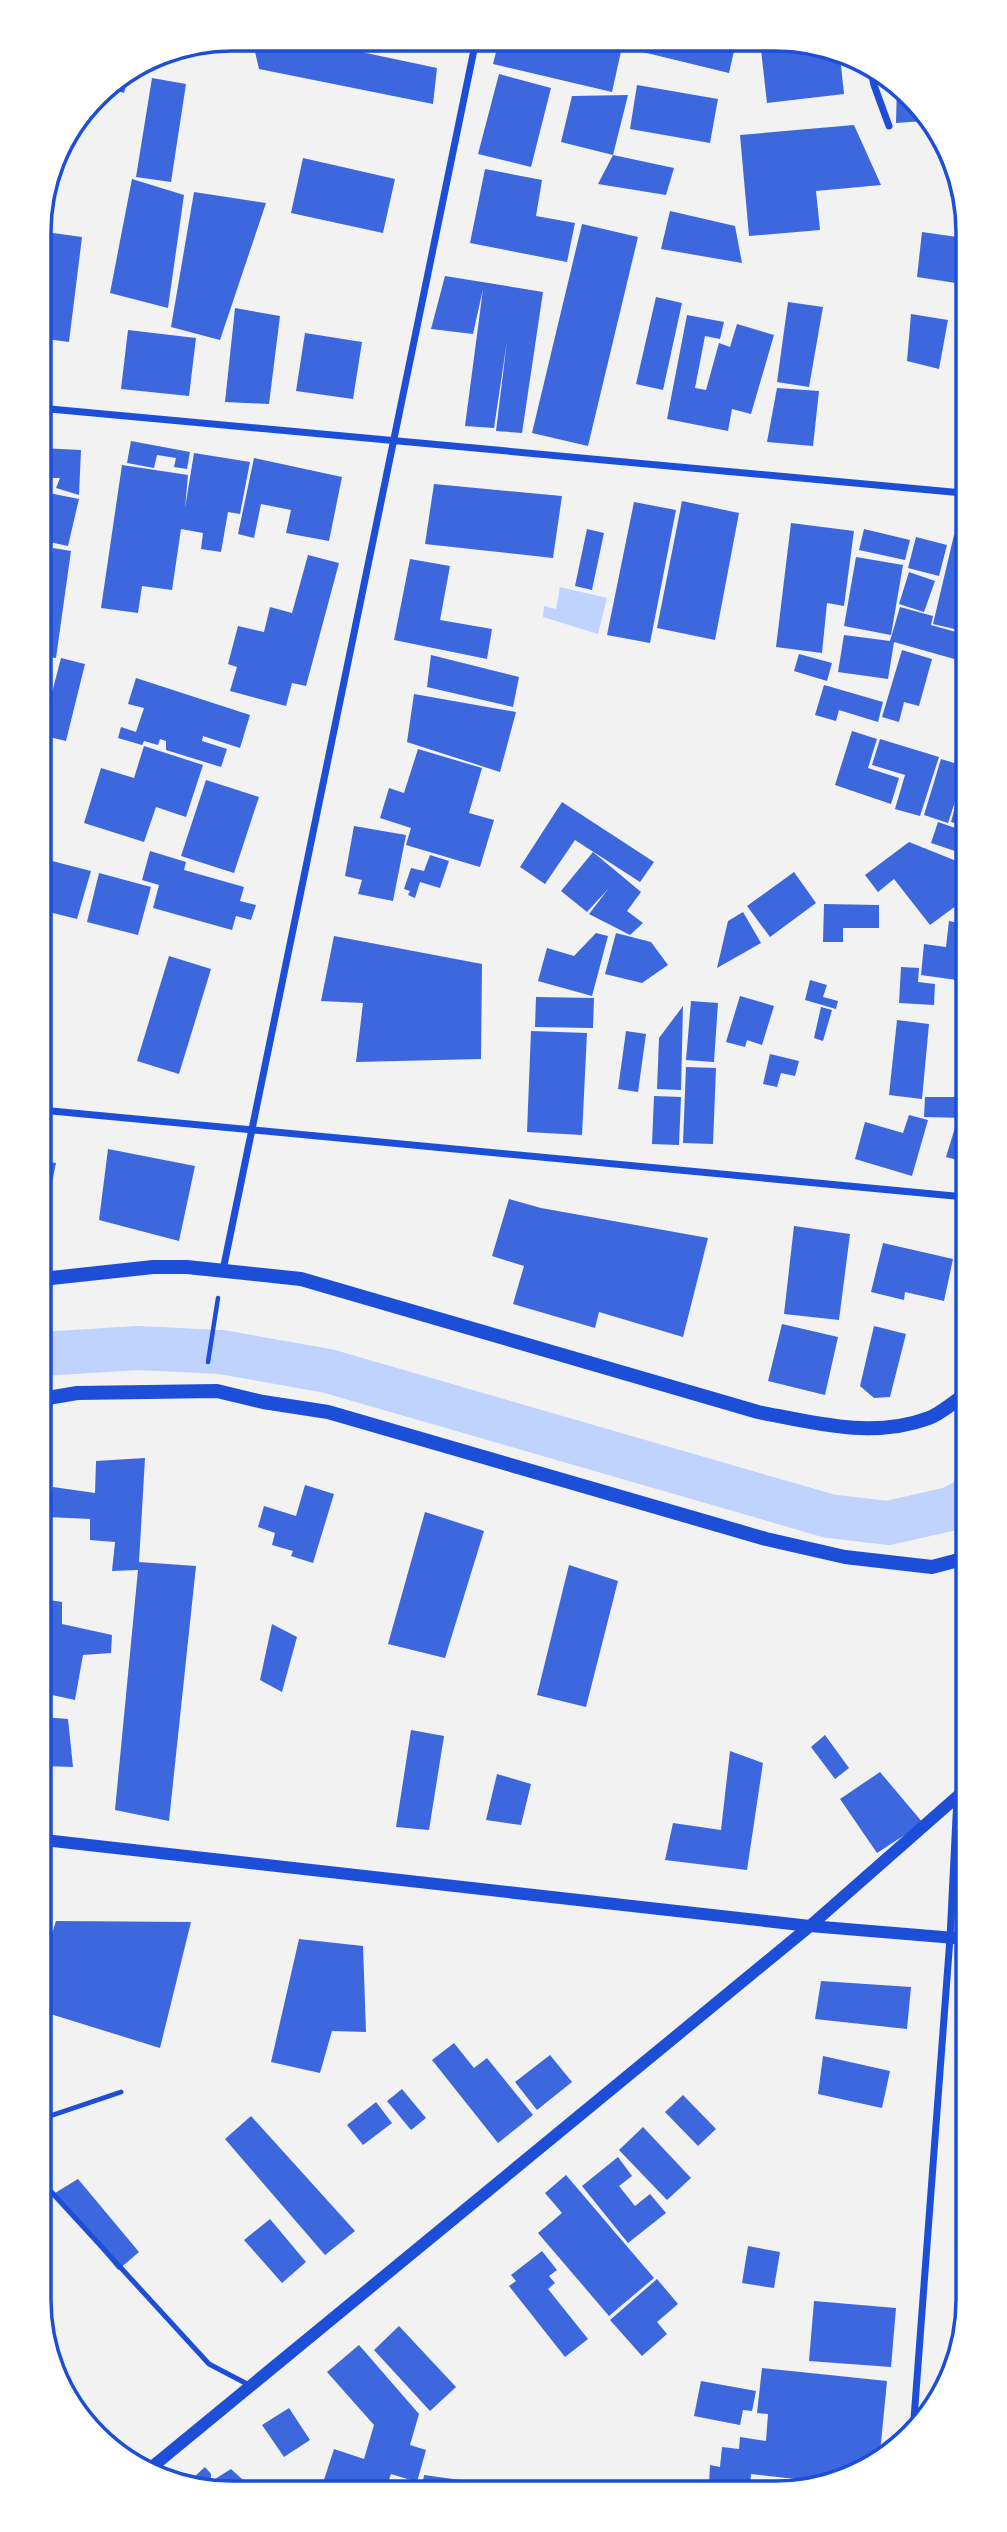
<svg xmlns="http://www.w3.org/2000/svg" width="1007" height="2532" font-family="'Golos Text',sans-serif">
  <rect width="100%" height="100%" fill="#f2f2f2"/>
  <path fill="#bfd3fe" d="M560,587L607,598L598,634L543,617L544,606L556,609Z"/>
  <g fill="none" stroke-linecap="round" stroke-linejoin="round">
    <path stroke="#bfd3fe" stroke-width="44" d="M42,1354L137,1348L221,1352L328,1371L829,1516L888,1523L950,1509L966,1501"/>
  </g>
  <path fill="#3d67dc" d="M252,39H300L437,68L433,104L259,69Z
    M499,40L736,42L729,73L622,47L612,92L493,64Z
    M816,44L840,56L844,94L767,103L761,50Z
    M131,70L124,93L104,87L109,83Z
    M499,74L551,88L531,167L478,154Z
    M152,78L186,84L171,182L136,177Z
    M897,84L903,87L924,121L896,123Z
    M637,85L718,99L710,143L630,129Z
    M628,95L613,155L561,142L572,96Z
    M854,125L881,185L816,191L820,230L749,236L740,135Z
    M613,155L674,168L666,195L598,184Z
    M303,158L395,179L383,233L291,213Z
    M485,169L542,180L536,216L575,223L567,262L470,243Z
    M954,169L962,182V198L950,196Z
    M132,179L184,195L168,308L110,293Z
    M194,192L266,203L220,340L171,327Z
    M670,211L735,226L742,263L661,249Z
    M962,222V284L917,277L922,232L957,237Z
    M582,224L638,237L588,446L532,433Z
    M46,232L82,237L69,342L39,338V294Z
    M445,276L543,292L522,433L496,431L507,341L494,428L465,426L483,289L473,334L431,329Z
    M656,297L682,303L663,390L636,384Z
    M788,302L823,307L809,387L777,382Z
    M235,308L280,316L269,404L225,402Z
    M911,314L948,320L939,369L907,361Z
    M687,315L724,322L720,339L705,336L695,388L706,390L719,343L730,347L737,324L774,335L751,414L732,409L728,431L667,419Z
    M128,330L196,338L189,396L121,389Z
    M305,333L362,342L353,399L296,391Z
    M777,388L819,391L813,446L767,442Z
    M131,441L190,452L187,469L174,467L176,458L157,455L154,468L127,463Z
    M41,448L81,450L79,495L56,488L60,478H40Z
    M194,453L250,462L240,514L228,512L221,552L201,549L203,533L181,529L172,590L142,586L138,613L101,608L122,465L188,475L185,508Z
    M254,458L342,477L329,541L286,533L291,510L261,504L254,538L238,534Z
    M434,484L562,496L553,558L425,544Z
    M44,492L79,499L68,546L40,540V514Z
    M682,501L739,513L715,640L657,628Z
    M634,502L676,510L650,643L607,635Z
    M791,523L854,531L844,606L827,603L822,653L776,647Z
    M587,529L604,533L592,590L575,586Z
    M864,529L910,540L905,560L859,550Z
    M954,535L963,537V631L933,624Z
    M916,537L947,545L939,576L908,568Z
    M53,548L71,551L56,658L40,656V567L50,568Z
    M308,555L339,563L306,686L292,683L286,706L230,691L237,667L228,664L238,626L264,632L270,607L292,613Z
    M856,557L903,565L891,635L844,626Z
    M410,559L450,566L440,620L492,629L487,659L394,640Z
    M909,572L935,581L924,612L899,604Z
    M900,607L933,616L931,625L963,634L958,660L894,642L888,679L838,672L844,635L890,641Z
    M902,650L932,659L919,706L904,702L899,722L882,717Z
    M799,654L832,663L827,681L794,671Z
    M431,655L519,677L513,707L427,687Z
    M61,658L85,664L66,741L41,735Z
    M136,678L250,715L240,748L203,736L202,741L227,749L221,767L166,750V741L160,739L158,745L144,741L142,745L118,738L121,727L136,732L144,708L128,704Z
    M824,685L883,702L878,722L839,710L836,721L815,715Z
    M414,694L516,712L500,772L407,742Z
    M852,731L877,739L868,768L899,778L891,804L835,785Z
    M880,739L939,757L920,816L895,809L905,775L872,765Z
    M144,746L203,765L186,817L156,807L144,842L84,823L101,768L134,778Z
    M418,749L482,768L469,813L494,820L480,867L406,845L411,828L380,818L389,788L404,793Z
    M941,759L964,766V774L948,823L924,815Z
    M206,780L259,797L234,873L181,856Z
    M562,802L654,862L640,882L575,840L545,884L520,867Z
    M955,807L964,810V826L951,822Z
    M938,822L964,831V854L931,843Z
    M354,826L406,835L393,901L358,894L362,880L345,876Z
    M909,842L964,864V900L930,925L894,879L878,892L865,875Z
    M150,851L186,862L184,870L244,887L240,901L256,905L251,920L236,916L232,930L153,908L159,885L142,880Z
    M593,852L641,892L627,911L643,923L630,935L589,914L609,888L587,912L561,891Z
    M430,855L449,861L440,888L420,882L415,898L408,895L410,891L404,889L411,868L424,871Z
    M52,861L91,871L77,919L41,910V898Z
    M794,872L816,903L770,937L747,906Z
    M99,873L151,887L138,935L87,922Z
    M824,904L879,905V928H843V942H823Z
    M743,912L761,943L717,968L728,921Z
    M949,921L964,924V981L921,975L924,944L946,947Z
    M596,933L608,936L592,996L538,981L547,948L574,956Z
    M616,933L651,942L668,965L642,983L605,974Z
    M334,936L482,964L481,1059L356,1062L363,1003L321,1001Z
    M169,956L211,969L179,1074L137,1061Z
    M901,967L919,968L918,982L935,984L934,1005L899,1003Z
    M810,980L827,985L823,997L838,1001L836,1009L805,1000Z
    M740,996L774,1006L762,1045L747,1040L745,1047L726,1042Z
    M536,997L594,998L593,1028L535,1027Z
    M691,1001L718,1003L714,1062L686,1060Z
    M683,1006L681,1090L657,1089L659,1038Z
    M821,1007L832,1010L823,1041L814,1038Z
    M897,1020L929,1024L922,1099L889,1095Z
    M531,1031L587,1033L582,1135L527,1132Z
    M626,1031L646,1034L638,1092L618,1089Z
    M964,1049L965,1073L958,1071Z
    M770,1054L799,1061L795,1076L781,1073L777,1087L763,1084Z
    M686,1067L716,1068L713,1144L683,1143Z
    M654,1096L681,1097L679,1145L652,1144Z
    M925,1097H965V1118L924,1117Z
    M909,1115L928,1120L912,1176L855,1159L865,1122L903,1133Z
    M957,1121L965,1123V1162L946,1157Z
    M108,1149L195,1166L179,1241L99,1220Z
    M42,1161L56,1163L43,1227H42Z
    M509,1199L541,1208L708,1238L683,1337L599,1312L595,1328L513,1304L524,1266L492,1256Z
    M794,1226L850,1234L839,1320L784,1314Z
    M883,1243L953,1259L944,1301L905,1292L904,1300L871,1292Z
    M782,1324L838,1337L825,1395L768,1381Z
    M874,1326L906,1334L890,1397L874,1398L860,1386Z
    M145,1458L139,1562L196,1566L169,1821L115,1810L138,1570L112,1571L115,1542L90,1540V1519L47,1517L53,1487L95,1493L96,1461Z
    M305,1485L334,1494L313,1563L291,1556L293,1551L272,1545L275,1533L258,1527L264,1506L296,1516Z
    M425,1512L484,1531L445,1658L388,1644Z
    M569,1565L618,1581L586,1707L537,1695Z
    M43,1599L62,1602V1624L112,1635L111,1653L83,1655L75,1700L43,1693Z
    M272,1624L297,1637L282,1692L260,1680Z
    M966,1626V1646L956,1637Z
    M43,1717L68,1719L73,1767L43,1766Z
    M411,1730L444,1736L429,1830L396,1827Z
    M825,1735L849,1768L835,1779L811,1747Z
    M730,1751L763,1763L747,1870L665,1860L673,1823L721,1830Z
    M880,1772L923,1823L877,1853L840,1799Z
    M497,1774L531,1784L521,1825L486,1820Z
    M56,1921L191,1922L160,2048L44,2012V1959Z
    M299,1939L363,1946L366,2032L332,2031L320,2073L271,2062Z
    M821,1981L911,1987L907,2029L815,2019Z
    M454,2043L474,2068L487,2058L533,2115L498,2143L432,2060Z
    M550,2055L572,2082L537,2110L515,2082Z
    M823,2056L890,2071L882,2108L818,2094Z
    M402,2089L426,2118L411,2130L387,2101Z
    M683,2095L716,2129L698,2146L665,2112Z
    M376,2102L392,2123L363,2145L347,2125Z
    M251,2116L355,2231L325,2255L225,2139Z
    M643,2127L691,2178L667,2200L619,2150Z
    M618,2157L632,2176L619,2186L635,2206L650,2194L666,2213L628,2243L582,2186Z
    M566,2175L654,2278L609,2316L538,2233L562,2213L545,2193Z
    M78,2179L139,2252L118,2270L55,2193Z
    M270,2219L306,2262L282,2283L244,2240Z
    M748,2246L780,2252L774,2288L742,2283Z
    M542,2251L557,2270L549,2276L555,2283L548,2289L588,2339L565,2357L509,2286L516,2281L511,2275Z
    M657,2279L678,2304L657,2322L667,2334L642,2356L610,2320Z
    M814,2301L896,2308L891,2367L809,2361Z
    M399,2326L456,2387L430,2411L374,2350Z
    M359,2345L419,2414L410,2445L426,2450L417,2482L391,2474L386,2489H321L334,2449L364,2459L374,2425L327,2372Z
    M762,2368L887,2381L880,2453L831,2483L751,2474L750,2487L709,2484L710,2465L720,2467L722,2447L739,2449L740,2437L766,2441L768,2414L757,2413Z
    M701,2381L756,2391L752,2411L743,2410L740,2425L694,2416Z
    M74,2400L108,2439L105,2442L95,2437Z
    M289,2408L310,2440L284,2457L262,2425Z
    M205,2467L211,2474L210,2490H195L185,2485Z
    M231,2469L254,2490H214L215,2479Z
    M424,2475L460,2480L459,2489H422Z"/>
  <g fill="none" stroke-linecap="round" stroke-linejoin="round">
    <path stroke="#1d4ed8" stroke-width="4.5" d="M208,1362L218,1298"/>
    <path stroke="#1d4ed8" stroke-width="5" d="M954,1855L967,1858
      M44,2118L121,2092
      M45,2185L209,2364L251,2386"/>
    <path stroke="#1d4ed8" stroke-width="7" d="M871,71L874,85L889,126
      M39,408L963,493
      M41,1110L965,1197
      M223,1270L476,40
      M913,2432L950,1938L957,1798"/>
    <path stroke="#1d4ed8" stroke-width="12" d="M44,1840L810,1926L967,1939
      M152,2467L810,1926L967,1788"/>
    <path stroke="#1d4ed8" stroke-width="14" d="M42,1279L153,1267H187L301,1279L758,1412C815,1423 873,1439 929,1418C942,1413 953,1402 965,1395
      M42,1399L77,1393L217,1391L263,1402L328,1412L766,1539L845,1557L932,1567L966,1558"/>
  </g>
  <path d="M0 0H1007V2532H0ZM232 51H775A181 181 0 0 1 956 232V2300A181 181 0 0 1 775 2481H232A181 181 0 0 1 51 2300V232A181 181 0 0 1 232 51Z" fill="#fff" fill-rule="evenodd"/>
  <path fill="none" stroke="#1d4ed8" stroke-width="3.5" d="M232 51H775A181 181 0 0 1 956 232V2300A181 181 0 0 1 775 2481H232A181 181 0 0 1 51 2300V232A181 181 0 0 1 232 51Z"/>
</svg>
